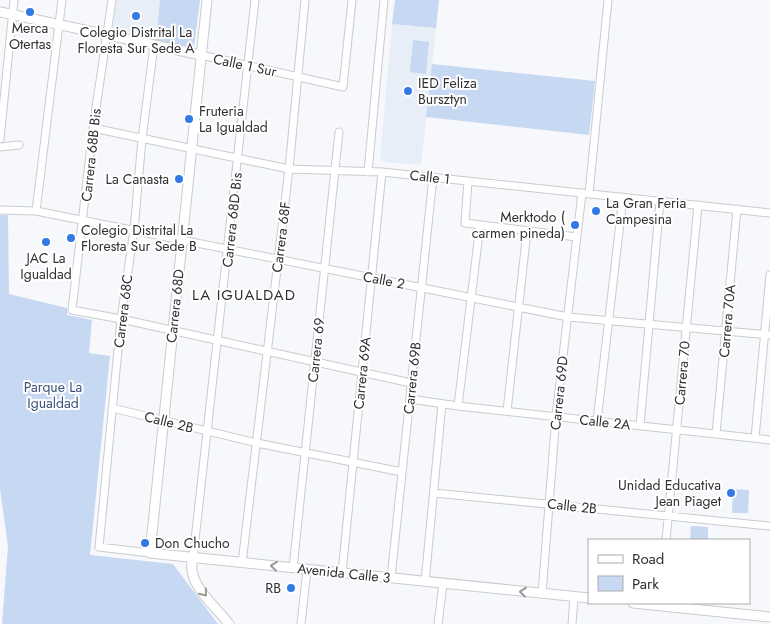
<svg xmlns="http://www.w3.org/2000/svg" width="770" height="624" font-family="Jost,sans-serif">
  <rect width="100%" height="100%" fill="#f6f8fb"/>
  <path fill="#e7eef8" d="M116,0H160L156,40L113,32Z
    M392,24L436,28L421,165L384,162L380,158Z"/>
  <path fill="#c7d8f2" d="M160,0H200L194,48L156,40Z
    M395,0H439L436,28L392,24Z
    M413,40L429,42L426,74L410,72Z
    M432,64L595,81L589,135L426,117Z
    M0,215H8L9,294L67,308V315L92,320L89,353L110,356L90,555L173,564L218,624H2L8,546L0,489Z
    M733,489L749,490L748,513H732Z
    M691,526L708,527V540H690Z"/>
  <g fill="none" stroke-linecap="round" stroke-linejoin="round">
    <defs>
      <path id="minor" d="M112,0L93,128L72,310L121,319L411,383
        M201,55L343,87L352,0
        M93,128L289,169L382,172L770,213
        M0,139L14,0
        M0,147L19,145
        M368,172L384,0
        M468,181L465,223L577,237
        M589,194L608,0
        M0,210L36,211L568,317L770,335
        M36,211L62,0
        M410,399L458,406L770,440
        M458,406L480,225
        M112,408L257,443L402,472
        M507,411L527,231
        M597,421L623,197
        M640,425L660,201
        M716,434L737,209
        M755,438L770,275
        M434,493L770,526
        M666,540L698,205
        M150,553L99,547L121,319L134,230L142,139L154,45
        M193,558L255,0
        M242,563L289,169L305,0
        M293,568L339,132
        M342,573L382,172
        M391,578L433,177
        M425,582L442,404
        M542,594L556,416L582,193
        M301,624L307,570
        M438,624L443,584
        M572,624L574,597"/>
      <path id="tertiary" d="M207,0L150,553L589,598
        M0,12L201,55
        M193,558C185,583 215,605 229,624
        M633,603L770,617"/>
    </defs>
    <use href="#minor" stroke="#c9cccf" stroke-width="9"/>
    <use href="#tertiary" stroke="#c9cccf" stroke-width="11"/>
    <use href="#minor" stroke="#fff" stroke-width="7"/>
    <use href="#tertiary" stroke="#fff" stroke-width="9"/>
  </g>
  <defs><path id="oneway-chevron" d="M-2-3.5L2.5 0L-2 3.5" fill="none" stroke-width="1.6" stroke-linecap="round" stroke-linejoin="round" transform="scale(1.25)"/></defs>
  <g stroke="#979898">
    <use href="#oneway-chevron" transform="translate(274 566) rotate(-174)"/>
    <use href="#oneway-chevron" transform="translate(523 592) rotate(-174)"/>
    <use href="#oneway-chevron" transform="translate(204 593) rotate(51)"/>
  </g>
  <g fill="#3379e6" stroke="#fff" stroke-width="2">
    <circle cx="30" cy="12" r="5"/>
    <circle cx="136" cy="16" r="5"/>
    <circle cx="408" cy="91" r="5"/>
    <circle cx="189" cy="119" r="5"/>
    <circle cx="179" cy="179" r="5"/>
    <circle cx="596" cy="211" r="5"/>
    <circle cx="575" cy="225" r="5"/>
    <circle cx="71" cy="238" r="5"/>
    <circle cx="46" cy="242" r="5"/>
    <circle cx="731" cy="493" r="5"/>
    <circle cx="145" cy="543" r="5"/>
    <circle cx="291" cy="588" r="5"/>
  </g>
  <g text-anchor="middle" stroke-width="4" stroke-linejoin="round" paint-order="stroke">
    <g font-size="14" fill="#2f3031" stroke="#fff" text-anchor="start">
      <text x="30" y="33" text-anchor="middle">Merca<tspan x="30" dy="16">Otertas</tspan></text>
      <text x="136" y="37" text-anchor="middle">Colegio Distrital La<tspan x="136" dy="16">Floresta Sur Sede A</tspan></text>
      <text x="418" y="88">IED Feliza<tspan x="418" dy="16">Bursztyn</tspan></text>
      <text x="199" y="116">Fruteria<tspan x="199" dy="16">La Igualdad</tspan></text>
      <text x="169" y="184" text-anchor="end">La Canasta</text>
      <text x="606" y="208">La Gran Feria<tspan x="606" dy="16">Campesina</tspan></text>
      <text x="565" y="222" text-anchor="end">Merktodo (<tspan x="565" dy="16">carmen pineda)</tspan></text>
      <text x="81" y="235">Colegio Distrital La<tspan x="81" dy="16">Floresta Sur Sede B</tspan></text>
      <text x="46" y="263" text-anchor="middle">JAC La<tspan x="46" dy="16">Igualdad</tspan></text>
      <text x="721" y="490" text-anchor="end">Unidad Educativa<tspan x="721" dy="16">Jean Piaget</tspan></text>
      <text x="155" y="548">Don Chucho</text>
      <text x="281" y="593" text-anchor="end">RB</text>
    </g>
    <g font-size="14" fill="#2f3031" stroke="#fff">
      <text transform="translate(245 65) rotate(12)" y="5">Calle 1 Sur</text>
      <text transform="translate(91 155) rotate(-84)" y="5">Carrera 68B Bis</text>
      <text transform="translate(430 177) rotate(6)" y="5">Calle 1</text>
      <text transform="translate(232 220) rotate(-84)" y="5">Carrera 68D Bis</text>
      <text transform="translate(281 237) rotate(-83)" y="5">Carrera 68F</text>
      <text transform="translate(384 280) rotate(11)" y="5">Calle 2</text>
      <text transform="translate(175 306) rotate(-84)" y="5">Carrera 68D</text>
      <text transform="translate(123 311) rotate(-83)" y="5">Carrera 68C</text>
      <text transform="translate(727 321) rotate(-85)" y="5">Carrera 70A</text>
      <text transform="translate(316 350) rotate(-84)" y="5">Carrera 69</text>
      <text transform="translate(362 373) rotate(-84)" y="5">Carrera 69A</text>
      <text transform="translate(682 373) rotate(-85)" y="5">Carrera 70</text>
      <text transform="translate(412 378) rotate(-84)" y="5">Carrera 69B</text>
      <text transform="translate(559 393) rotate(-84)" y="5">Carrera 69D</text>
      <text transform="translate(169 422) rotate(14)" y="5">Calle 2B</text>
      <text transform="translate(605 422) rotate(6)" y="5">Calle 2A</text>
      <text transform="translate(572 506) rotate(6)" y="5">Calle 2B</text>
      <text transform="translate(344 573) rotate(6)" y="5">Avenida Calle 3</text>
    </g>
    <g font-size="14" fill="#3a5279" stroke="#fff">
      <text x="53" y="392">Parque La<tspan x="53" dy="16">Igualdad</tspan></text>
    </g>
    <g font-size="15" letter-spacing="1" fill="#2f3031" stroke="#fff">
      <text x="244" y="300">LA IGUALDAD</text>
    </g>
  </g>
  <rect x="588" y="539" width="162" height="65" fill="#ffffff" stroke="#acacad"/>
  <rect x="598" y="555" width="25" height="8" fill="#ffffff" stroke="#acacad"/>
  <text x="632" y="564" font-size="15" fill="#2f3031">Road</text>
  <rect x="598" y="576" width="25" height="15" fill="#c7d8f2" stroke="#acacad"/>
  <text x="632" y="589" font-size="15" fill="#2f3031">Park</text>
</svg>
